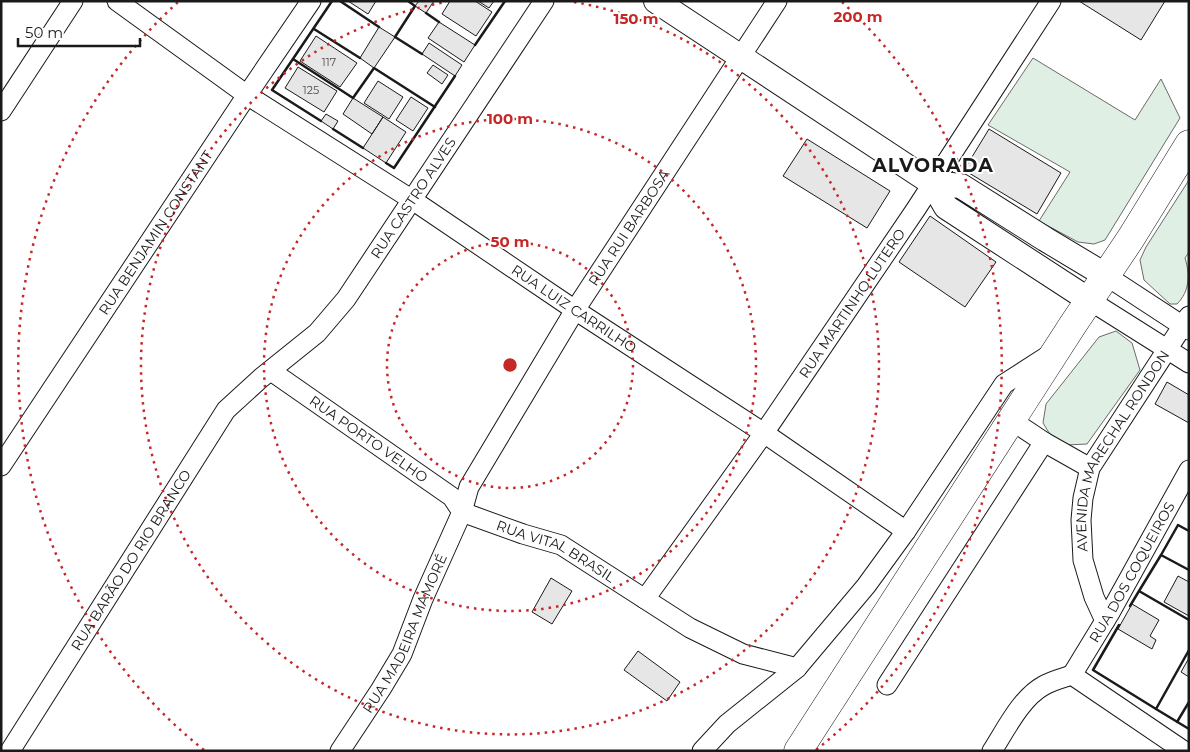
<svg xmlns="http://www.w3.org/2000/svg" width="1190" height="752" font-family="Montserrat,sans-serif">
  <rect width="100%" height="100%" fill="#fff"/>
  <path fill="#e0efe3" stroke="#6a6a6a" d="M1033,58L1135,120L1161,79L1180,118L1105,240L1094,244L1078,242L1039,221L1070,172L988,125Z
    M1189,180V252L1185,258C1190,274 1190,291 1177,304H1170L1144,280L1140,260L1146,247Z
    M1116,331L1132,343L1140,370L1087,444L1066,445L1051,436L1043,423L1046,404L1099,337Z"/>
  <path fill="#e6e6e6" stroke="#1a1a1a" d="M348,1H376L368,14Z
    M419,1H434L426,13L415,6Z
    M450,1H475L492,12L476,36L442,14Z
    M478,1H494L489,8Z
    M1079,1H1165L1141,40Z
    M439,22L475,45L464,62L428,38Z
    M379,27L395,37L374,68L360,58Z
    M316,36L357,63L340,87L300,61Z
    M429,43L462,65L455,76L422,54Z
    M433,65L448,75L442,84L427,73Z
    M298,67L337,91L324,112L285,88Z
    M378,81L403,97L389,119L364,103Z
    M411,97L428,108L413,131L396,120Z
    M353,98L383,117L372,134L343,114Z
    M326,114L338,121L333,129L321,121Z
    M383,117L406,132L386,163L363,148Z
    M989,129L1061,173L1037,214L964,170Z
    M807,139L890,191L867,228L783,176Z
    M930,216L996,262L965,307L899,262Z
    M1167,382L1189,395V423L1155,404Z
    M1178,576L1189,582V616L1164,602Z
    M551,578L572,591L552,624L532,612Z
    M1132,604L1159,620L1150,636L1156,640L1152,649L1118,629Z
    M638,651L680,682L667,701L624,670Z
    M1189,658V677L1181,672Z"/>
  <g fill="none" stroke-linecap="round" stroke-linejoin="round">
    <defs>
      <g id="minor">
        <path id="s1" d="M117,1L247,95L411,199L575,310L764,433L906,531"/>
        <path d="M1,111L73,1"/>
        <path d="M1105,275L1189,330"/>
        <path d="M1089,300L1189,363"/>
        <path id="s2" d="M271,371L452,497L462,512"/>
        <path d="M1011,420L1044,442L1090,468"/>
        <path id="s3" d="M1,466L247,95L311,1"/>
        <path id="s4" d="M462,512L523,534L561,545L690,628L743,654L797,668"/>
        <path id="s5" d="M645,599L764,433L916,209L1051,1"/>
        <path id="s6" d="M1105,621L1094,597L1083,560L1081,520L1083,498L1090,468L1189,316"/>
        <path id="s7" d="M1072,675L1111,611L1189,470"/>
        <path d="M1072,675L1184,751"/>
        <path d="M887,685L1044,442"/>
        <path id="s8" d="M10,751L226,410L261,378L317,333L346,299L544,1"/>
        <path id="s9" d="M340,751L381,689L402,654L423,599L462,512L469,487L575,310L777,1"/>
        <path d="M702,751L727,724L797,668L866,586L906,531L1004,384L1049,355"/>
        <path d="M992,751C1005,731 1021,698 1043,686C1051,681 1063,678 1072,675"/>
      </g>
      <path id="major" d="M656,1L932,183L946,207L1089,300
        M932,183L961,186L1045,239L1105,275"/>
      <path id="highway" d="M798,751L1072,326L1131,238L1189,144"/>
    </defs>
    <use href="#minor" stroke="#1a1a1a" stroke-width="21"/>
    <use href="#major" stroke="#1a1a1a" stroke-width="26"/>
    <use href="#highway" stroke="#1a1a1a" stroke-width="29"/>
    <use href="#minor" stroke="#fff" stroke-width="19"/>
    <use href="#major" stroke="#fff" stroke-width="24"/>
    <use href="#highway" stroke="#fff" stroke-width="28"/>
    <path stroke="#1a1a1a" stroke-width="2.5" d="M340,1L379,27
      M408,1L415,6L395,37L422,54
      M426,13L439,22
      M314,29L360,58
      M475,45L505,1
      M293,59L353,98L374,68L435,107
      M321,121L272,90L332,1
      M333,129L363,148
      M386,163L394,168L455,76
      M1161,555L1178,525L1189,531
      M1139,591L1161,555L1189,570
      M1130,606L1139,591L1189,620
      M1119,625L1093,670L1156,709L1189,650
      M1156,709L1189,729
      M1177,722L1189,702"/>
  </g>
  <g fill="none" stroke="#c62828" stroke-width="2.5" stroke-dasharray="2.5 5">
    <circle cx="510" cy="365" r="123"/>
    <circle cx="510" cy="365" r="246"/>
    <path d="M574 2A369 369 0 1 1 446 2"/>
    <path d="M204 750A492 492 0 0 1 178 2M842 2A492 492 0 0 1 816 750"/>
  </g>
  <g text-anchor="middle" stroke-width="4" stroke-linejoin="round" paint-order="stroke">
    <g font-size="11" fill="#4d4d4d">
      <text x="329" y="66">117</text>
      <text x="311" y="94">125</text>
    </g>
    <g font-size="14" fill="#1a1a1a" stroke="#fff">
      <text dy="5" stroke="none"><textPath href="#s8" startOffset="689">RUA CASTRO ALVES</textPath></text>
      <text dy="5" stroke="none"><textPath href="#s9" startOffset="600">RUA RUI BARBOSA</textPath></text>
      <text dy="5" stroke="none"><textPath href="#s3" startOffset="280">RUA BENJAMIN CONSTANT</textPath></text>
      <text dy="5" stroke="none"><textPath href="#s5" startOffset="361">RUA MARTINHO LUTERO</textPath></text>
      <text dy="5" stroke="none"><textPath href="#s1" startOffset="551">RUA LUIZ CARRILHO</textPath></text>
      <text dy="5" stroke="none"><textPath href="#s2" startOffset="119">RUA PORTO VELHO</textPath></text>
      <text dy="5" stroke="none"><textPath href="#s6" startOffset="185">AVENIDA MARECHAL RONDON</textPath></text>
      <text dy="5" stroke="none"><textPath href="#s4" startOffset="102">RUA VITAL BRASIL</textPath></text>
      <text dy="5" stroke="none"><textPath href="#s8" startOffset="226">RUA BARÃO DO RIO BRANCO</textPath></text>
      <text dy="5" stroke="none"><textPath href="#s7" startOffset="119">RUA DOS COQUEIROS</textPath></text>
      <text dy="5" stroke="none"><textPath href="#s9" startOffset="135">RUA MADEIRA MAMORÉ</textPath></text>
    </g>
    <g font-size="19" font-weight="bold" letter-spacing="1" fill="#1a1a1a" stroke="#fff">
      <text x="933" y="172">ALVORADA</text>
    </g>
  </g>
  <circle cx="510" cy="365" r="8" fill="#c62828" stroke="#fff" stroke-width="2.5"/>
  <g font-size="15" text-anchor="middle" font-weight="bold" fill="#c62828" stroke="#fff" stroke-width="4" stroke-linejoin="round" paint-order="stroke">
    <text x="858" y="22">200 m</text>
    <text x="636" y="24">150 m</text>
    <text x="510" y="124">100 m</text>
    <text x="510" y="247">50 m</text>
  </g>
  <rect width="1190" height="752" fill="none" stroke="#1a1a1a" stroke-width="5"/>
  <path d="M18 38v8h122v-8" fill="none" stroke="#1a1a1a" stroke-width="2.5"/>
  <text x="25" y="38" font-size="15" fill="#1a1a1a" stroke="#ffffff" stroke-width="4" paint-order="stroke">50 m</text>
</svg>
